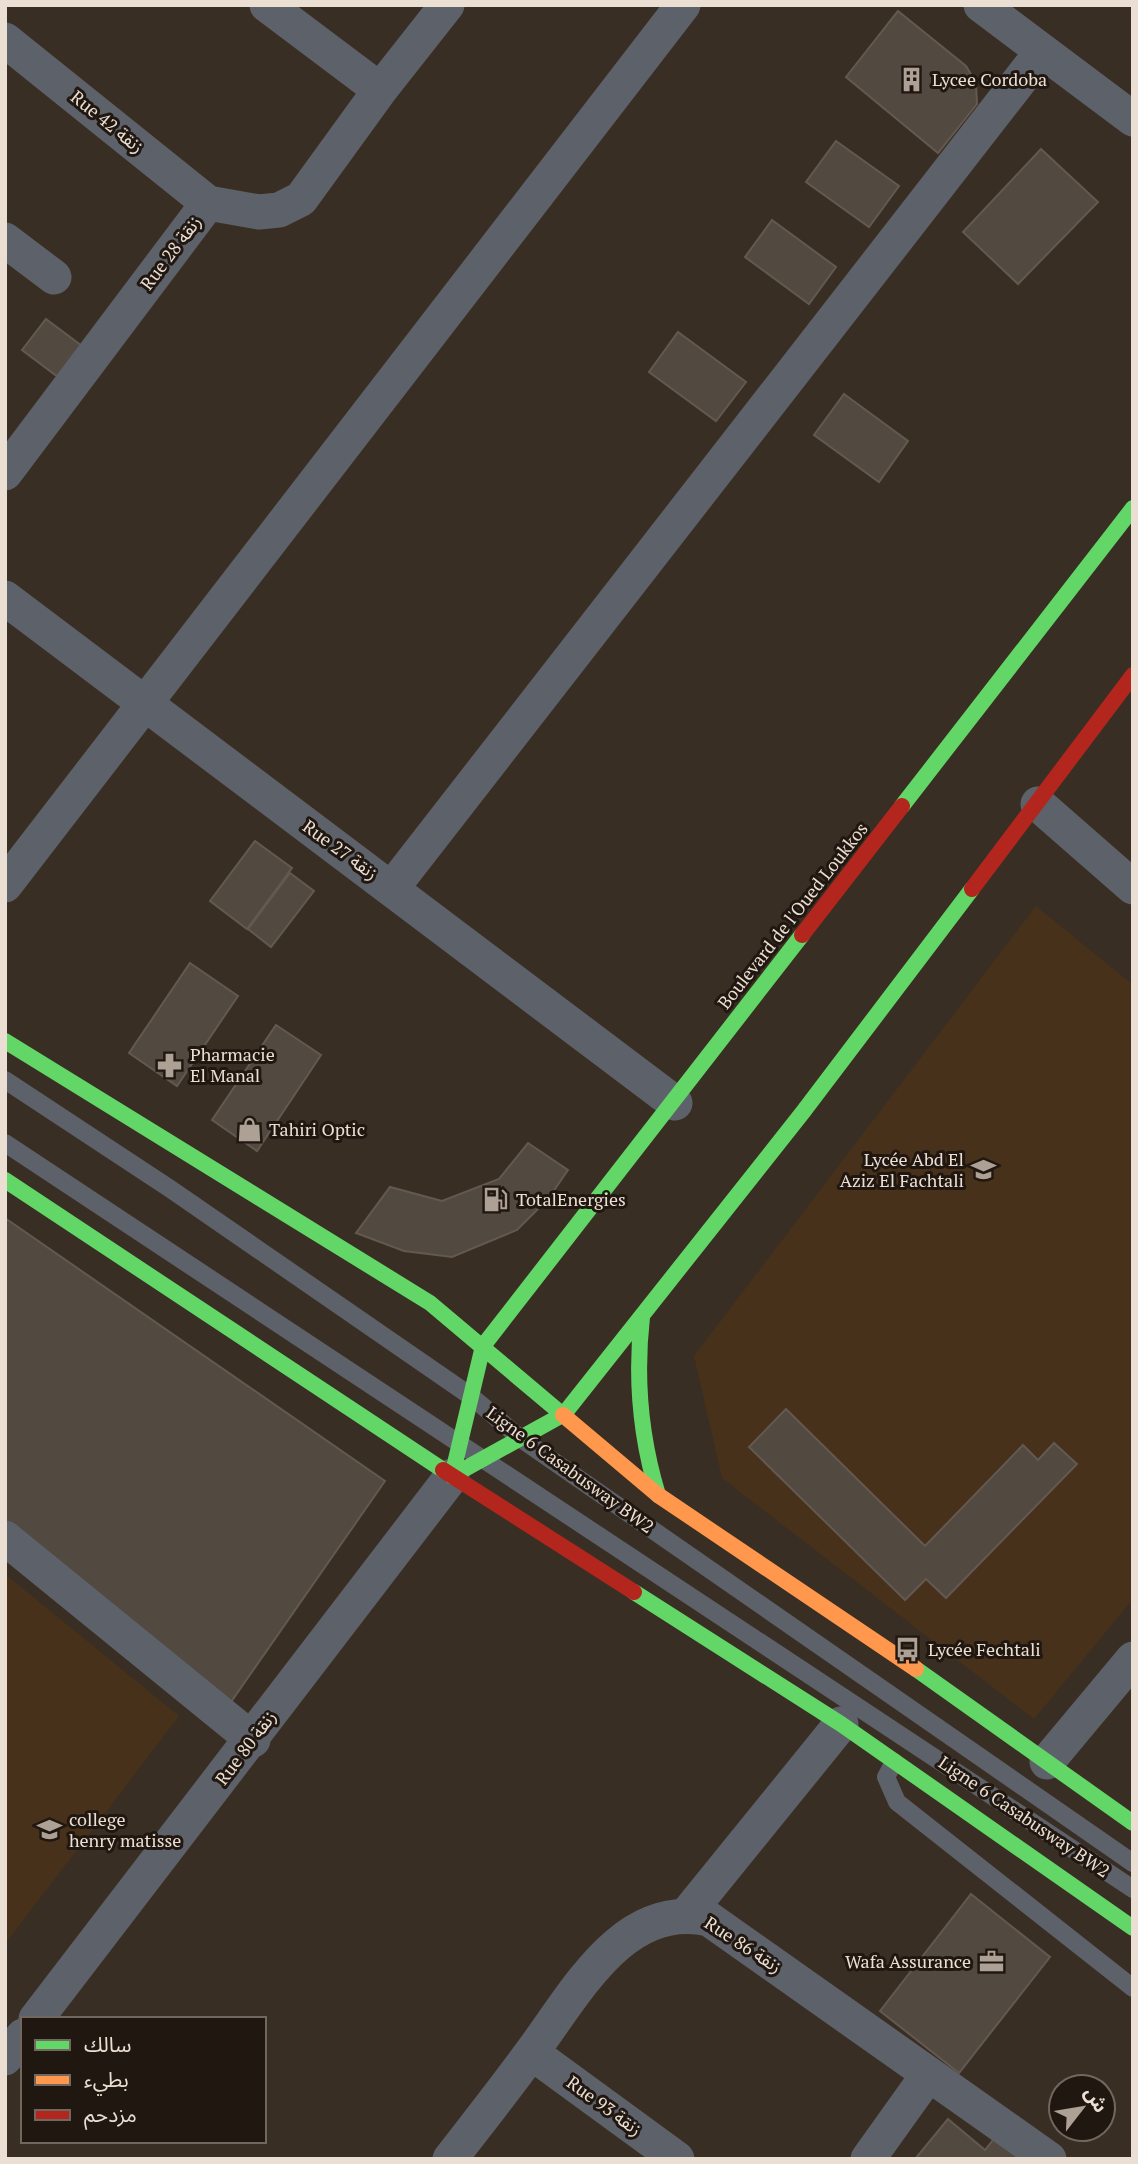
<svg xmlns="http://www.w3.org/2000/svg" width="1138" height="2164" font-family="'PT Serif','Noto Sans Arabic',serif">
  <rect width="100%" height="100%" fill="#392e23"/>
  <path fill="#48311a" d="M1036,906L1133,985V1599L1034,1719L722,1478L694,1356Z
    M5,1574L179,1716L5,1944Z"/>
  <path fill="#524940" stroke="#635951" stroke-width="2" d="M898,11L966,66L976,83L977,104L938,153L846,77Z
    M836,141L899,186L869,227L806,182Z
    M1041,149L1098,202L1018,284L963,232Z
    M772,220L836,267L809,304L745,257Z
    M46,319L86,349L62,380L22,350Z
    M678,332L746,382L716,421L649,372Z
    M844,394L908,441L879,482L814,435Z
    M255,841L292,868L247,929L210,901Z
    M290,873L314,891L271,947L248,929Z
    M190,963L238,996L177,1086L129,1053Z
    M276,1025L321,1055L257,1151L212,1120Z
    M528,1143L568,1170L548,1199L517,1230L452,1257L404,1251L356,1233L390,1187L442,1201L499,1179Z
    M5,1218L385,1481L231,1702L5,1520Z
    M786,1409L925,1546L1023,1445L1038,1460L1054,1443L1077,1464L946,1598L926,1579L905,1600L749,1447Z
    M971,1894L1050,1957L959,2073L880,2011Z
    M948,2119L985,2150L997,2135L1025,2159H915Z"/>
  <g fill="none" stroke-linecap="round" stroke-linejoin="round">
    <path stroke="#5d6169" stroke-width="18" d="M5,1080L169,1188L472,1397L520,1438L1133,1863
      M5,1143L1133,1889
      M894,1762L886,1777L897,1802L1133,1988"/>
    <path stroke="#5d6169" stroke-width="35" d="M267,5L380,90
      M981,5L1133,119
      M5,40L208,203L259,212L279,210L301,199L380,90L447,5
      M5,240L54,277
      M5,473L208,203
      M5,598L675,1103
      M1038,804L1133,887
      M5,885L683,5
      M392,888L1041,53
      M5,1538L253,1740
      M1047,1762L1133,1659
      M687,1914L841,1724
      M36,2019L452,1476
      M532,2053L677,2159
      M5,2058L23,2036
      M450,2159C477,2124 505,2089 531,2053C575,1995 623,1899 709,1919L1049,2159
      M868,2159L928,2075"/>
    <path stroke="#63d668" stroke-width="16" d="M902,806L1133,508
      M5,1041L430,1303L563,1415
      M5,1180L443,1470
      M642,1317C635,1379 640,1436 658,1495
      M452,1476L483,1346L802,935
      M452,1476L564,1414L803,1112L972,889
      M634,1592L841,1724L1133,1928
      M916,1669L1133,1823"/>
    <path stroke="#ff974d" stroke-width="16" d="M563,1415L658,1495L916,1669"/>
    <path stroke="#b3261e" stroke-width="16" d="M972,889L1133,675
      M802,935L902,806
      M443,1470L634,1592"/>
  </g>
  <defs>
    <symbol id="building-bare" viewBox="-9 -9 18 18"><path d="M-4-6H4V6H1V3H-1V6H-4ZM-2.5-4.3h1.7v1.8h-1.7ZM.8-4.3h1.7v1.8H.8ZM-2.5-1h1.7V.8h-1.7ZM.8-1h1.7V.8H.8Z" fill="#ada095" stroke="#201710" stroke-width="2.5" paint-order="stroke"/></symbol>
    <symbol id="pharmacy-bare" viewBox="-9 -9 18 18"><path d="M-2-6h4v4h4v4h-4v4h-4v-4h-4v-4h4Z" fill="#ada095" stroke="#201710" stroke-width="2.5" paint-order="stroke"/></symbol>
    <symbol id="shop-bare" viewBox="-9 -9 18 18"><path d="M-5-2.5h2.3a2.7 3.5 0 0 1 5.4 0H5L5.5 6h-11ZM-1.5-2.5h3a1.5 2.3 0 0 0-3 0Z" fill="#ada095" stroke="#201710" stroke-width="2.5" paint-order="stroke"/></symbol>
    <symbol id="school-bare" viewBox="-9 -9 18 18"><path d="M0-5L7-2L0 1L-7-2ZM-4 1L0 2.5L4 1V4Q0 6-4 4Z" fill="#ada095" stroke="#201710" stroke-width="2.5" paint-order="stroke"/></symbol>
    <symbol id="fuel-bare" viewBox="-9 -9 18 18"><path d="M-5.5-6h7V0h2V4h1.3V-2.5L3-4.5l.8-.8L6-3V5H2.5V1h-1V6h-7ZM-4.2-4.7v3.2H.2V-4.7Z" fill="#ada095" stroke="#201710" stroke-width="2.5" paint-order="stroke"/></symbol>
    <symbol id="bus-bare" viewBox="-9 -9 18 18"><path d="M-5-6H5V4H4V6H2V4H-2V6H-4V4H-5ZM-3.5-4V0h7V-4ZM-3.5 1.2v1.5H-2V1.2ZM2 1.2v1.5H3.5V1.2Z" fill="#ada095" stroke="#201710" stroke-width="2.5" paint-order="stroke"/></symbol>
    <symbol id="office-bare" viewBox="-9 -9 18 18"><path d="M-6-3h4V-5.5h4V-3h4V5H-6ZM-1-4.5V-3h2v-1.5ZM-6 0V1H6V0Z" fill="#ada095" stroke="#201710" stroke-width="2.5" paint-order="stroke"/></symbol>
  </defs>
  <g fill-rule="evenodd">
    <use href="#building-bare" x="894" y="62" width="35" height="35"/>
    <use href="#pharmacy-bare" x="152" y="1048" width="35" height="35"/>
    <use href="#shop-bare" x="232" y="1112" width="35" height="35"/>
    <use href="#school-bare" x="966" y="1152" width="35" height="35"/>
    <use href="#fuel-bare" x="478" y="1182" width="35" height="35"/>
    <use href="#bus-bare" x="890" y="1632" width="35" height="35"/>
    <use href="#school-bare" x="32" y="1812" width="35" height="35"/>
    <use href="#office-bare" x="974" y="1944" width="35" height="35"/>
  </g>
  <g text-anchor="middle" stroke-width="6" stroke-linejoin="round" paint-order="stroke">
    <g font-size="18" fill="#ebded3" stroke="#201710" text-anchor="start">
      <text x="932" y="86">Lycee Cordoba</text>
      <text x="190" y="1061">Pharmacie<tspan x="190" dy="21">El Manal</tspan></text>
      <text x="269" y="1136">Tahiri Optic</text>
      <text x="964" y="1166" text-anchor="end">Lycée Abd El<tspan x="964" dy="21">Aziz El Fachtali</tspan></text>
      <text x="516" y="1206">TotalEnergies</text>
      <text x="928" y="1656">Lycée Fechtali</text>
      <text x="69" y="1826">college<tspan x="69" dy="21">henry matisse</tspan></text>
      <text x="971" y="1968" text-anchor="end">Wafa Assurance</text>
    </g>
    <g font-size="18" fill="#ebded3" stroke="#201710">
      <text transform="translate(107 122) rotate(39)" y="6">Rue 42 زنقة</text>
      <text transform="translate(171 253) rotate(-53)" y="6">Rue 28 زنقة</text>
      <text transform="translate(340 850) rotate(36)" y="6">Rue 27 زنقة</text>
      <text transform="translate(793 916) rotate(-52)" y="6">Boulevard de l'Oued Loukkos</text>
      <text transform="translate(570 1470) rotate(36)" y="6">Ligne 6 Casabusway BW2</text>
      <text transform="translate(246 1748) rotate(-53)" y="6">Rue 80 زنقة</text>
      <text transform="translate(1024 1817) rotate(34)" y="6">Ligne 6 Casabusway BW2</text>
      <text transform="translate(743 1945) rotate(33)" y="6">Rue 86 زنقة</text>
      <text transform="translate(604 2106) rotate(36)" y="6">Rue 93 زنقة</text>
    </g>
  </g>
  <rect width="1138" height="2164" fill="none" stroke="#ebded3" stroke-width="14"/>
  <rect x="21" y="2017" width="245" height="126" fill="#201710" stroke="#71675e" stroke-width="2"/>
  <rect x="35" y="2040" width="35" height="10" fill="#63d668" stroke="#71675e" stroke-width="2"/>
  <text x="84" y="2052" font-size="21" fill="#ebded3">سالك</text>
  <rect x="35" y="2075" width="35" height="10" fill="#ff974d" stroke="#71675e" stroke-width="2"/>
  <text x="84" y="2087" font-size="21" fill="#ebded3">بطيء</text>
  <rect x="35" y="2110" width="35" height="10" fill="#b3261e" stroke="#71675e" stroke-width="2"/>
  <text x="84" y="2122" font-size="21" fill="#ebded3">مزدحم</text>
  <g transform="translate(1082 2108) rotate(59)"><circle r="33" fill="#201710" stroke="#71675e" stroke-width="2"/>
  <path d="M0-5L12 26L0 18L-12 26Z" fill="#ada095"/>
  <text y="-10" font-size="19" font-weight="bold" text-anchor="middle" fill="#ebded3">ش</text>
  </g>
</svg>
